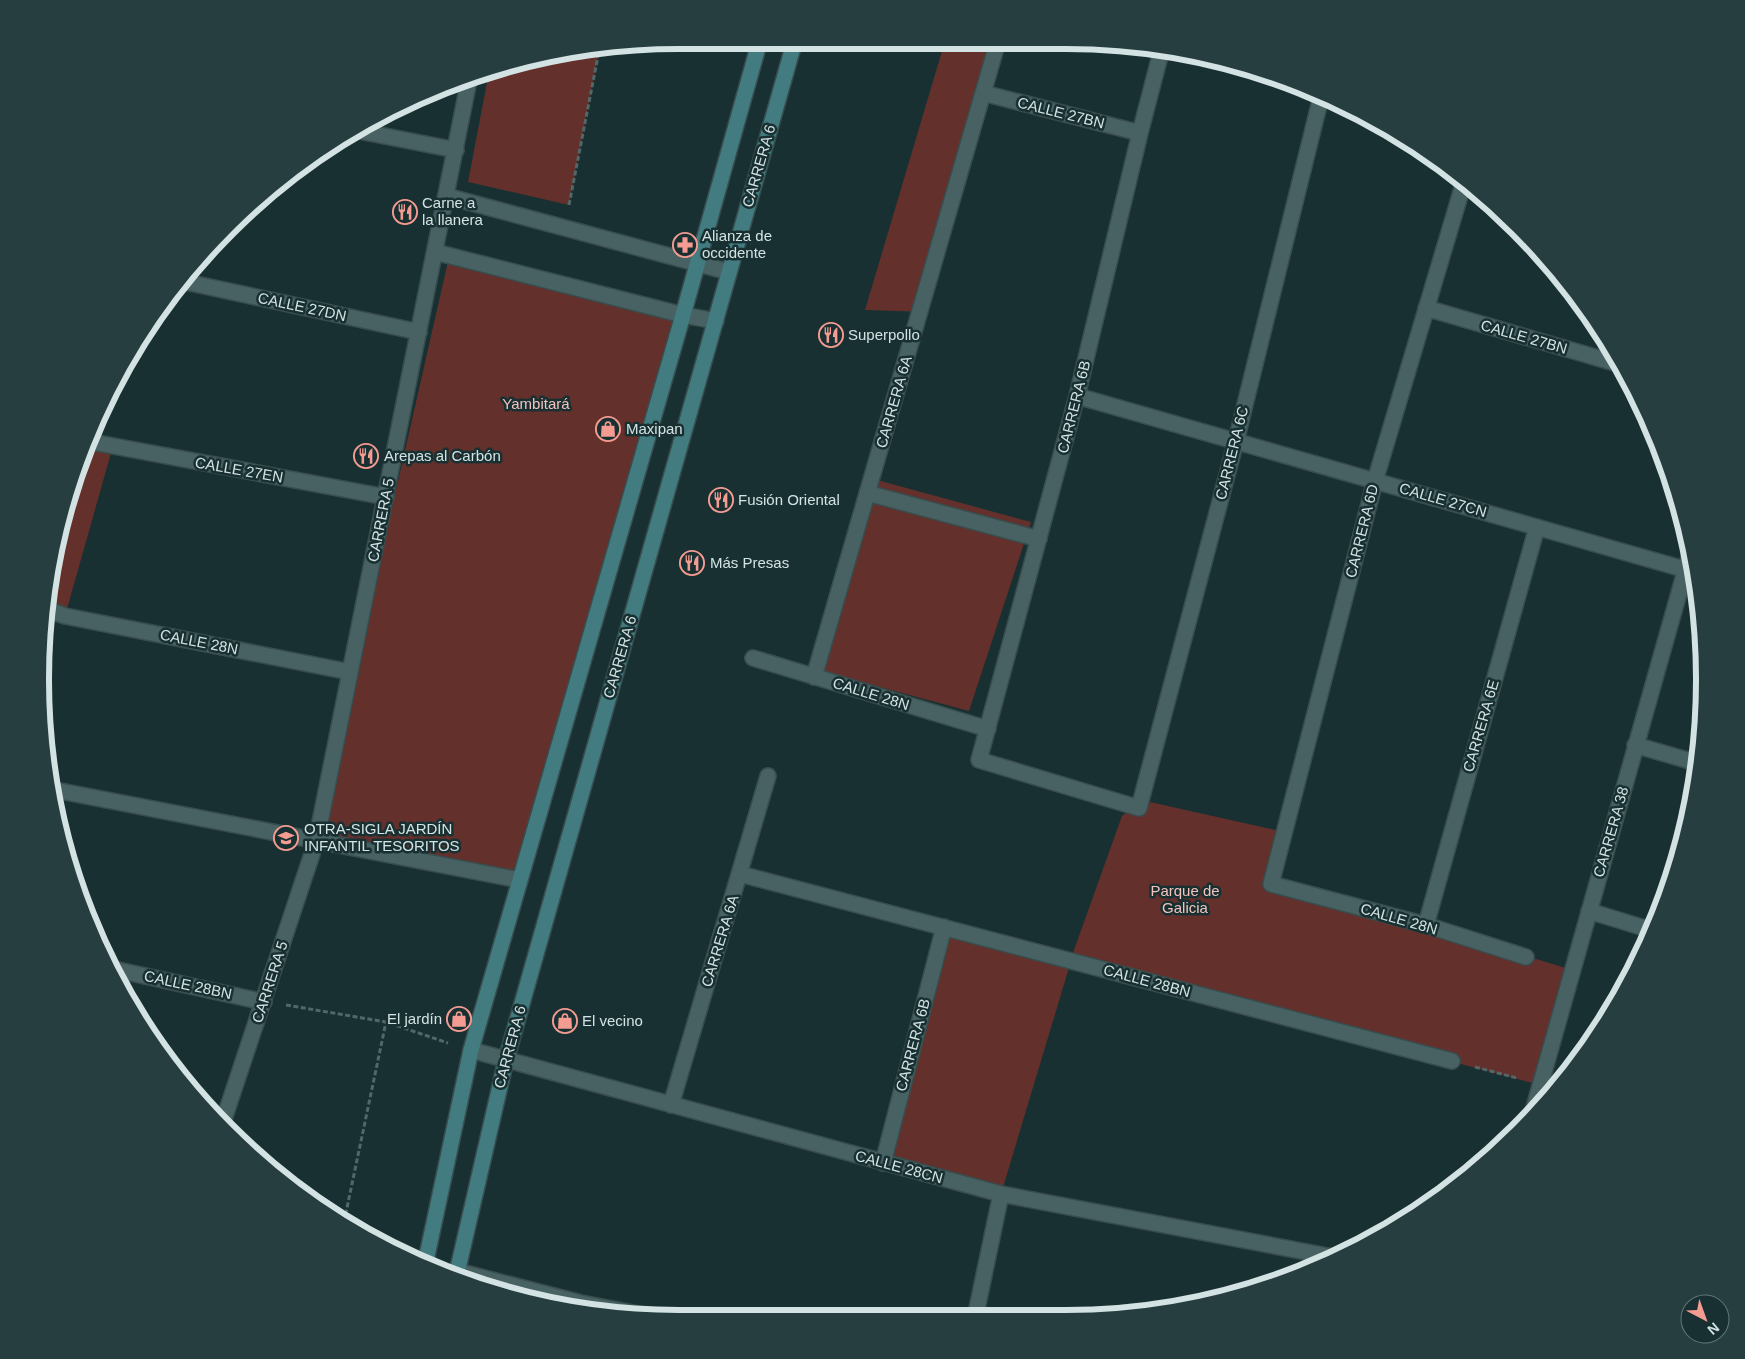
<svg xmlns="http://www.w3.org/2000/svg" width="1745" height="1359" font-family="Arial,sans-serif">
  <rect width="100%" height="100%" fill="#183032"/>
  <path fill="#64302b" d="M945,41H1006L927,312L865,310Z
    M599,51L569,205L468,182L489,72L514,62Z
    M449,257L683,315L520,880L316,842Z
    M92,442L113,446L65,616L49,610L62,514Z
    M877,480L1031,522L969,711L816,670Z
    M1141,800L1284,832L1271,883L1426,925L1572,970L1540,1085L1071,961L1001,1194L883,1163L944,927L1070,961L1122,816Z"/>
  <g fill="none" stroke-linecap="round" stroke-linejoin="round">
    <defs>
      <path id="street" d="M1161,52L1140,133L1077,396L979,760L1139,808L1236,441L1321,97
        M983,93L1140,133
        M354,130L456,150
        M1464,182L1375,481L1271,884L1426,925L1526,957
        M446,196L729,272
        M435,252L683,315L716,321
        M186,282L419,332
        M1426,308L1622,365
        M1077,396L1694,572
        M92,442L386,497
        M867,493L1039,539
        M49,610L65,616L350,672
        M753,658L988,729
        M814,677L998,41
        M1635,745L1697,763
        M55,790L520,880
        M740,874L1452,1061
        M1589,911L1651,930
        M1426,925L1537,527
        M113,969L264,1002
        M471,1050L1001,1194L1333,1257
        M671,1105L768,776
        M1533,1111L1690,554
        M223,1122L316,842L469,80
        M883,1163L944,927
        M457,1271L581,1303L649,1316
        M975,1318L1001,1194"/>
      <path id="secondary" d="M425,1265L471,1050L683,315L760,40
        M456,1277L506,1060L795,40"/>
    </defs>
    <use href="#street" stroke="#384d4d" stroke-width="18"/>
    <use href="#secondary" stroke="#384d4d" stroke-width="18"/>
    <path stroke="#516768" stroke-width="3" stroke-dasharray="5 2.5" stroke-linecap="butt" d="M569,205L599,51
      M286,1005L386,1022L448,1043
      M1475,1067L1517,1078
      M344,1222L386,1022"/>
    <use href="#street" stroke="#486163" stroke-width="15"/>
    <use href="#secondary" stroke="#427c80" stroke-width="15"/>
  </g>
  <defs>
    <symbol id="restaurant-ring" viewBox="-11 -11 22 22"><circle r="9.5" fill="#183032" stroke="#f59c92" stroke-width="1.5"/><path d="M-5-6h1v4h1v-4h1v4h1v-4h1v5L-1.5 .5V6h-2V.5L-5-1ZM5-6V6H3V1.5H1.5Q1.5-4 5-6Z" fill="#f59c92"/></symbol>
    <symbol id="pharmacy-ring" viewBox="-11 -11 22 22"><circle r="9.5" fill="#183032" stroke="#f59c92" stroke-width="1.5"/><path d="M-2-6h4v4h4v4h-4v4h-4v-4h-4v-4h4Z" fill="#f59c92"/></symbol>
    <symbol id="shop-ring" viewBox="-11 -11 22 22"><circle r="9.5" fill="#183032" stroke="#f59c92" stroke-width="1.5"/><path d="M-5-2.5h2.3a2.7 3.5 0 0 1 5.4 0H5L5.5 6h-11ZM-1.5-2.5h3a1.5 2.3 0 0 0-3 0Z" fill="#f59c92"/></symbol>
    <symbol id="school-ring" viewBox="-11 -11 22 22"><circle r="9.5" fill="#183032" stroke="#f59c92" stroke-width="1.5"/><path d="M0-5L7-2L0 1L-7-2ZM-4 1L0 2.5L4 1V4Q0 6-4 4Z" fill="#f59c92"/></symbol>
  </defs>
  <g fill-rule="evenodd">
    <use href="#restaurant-ring" x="391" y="198" width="28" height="28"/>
    <use href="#pharmacy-ring" x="671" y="231" width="28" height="28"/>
    <use href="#restaurant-ring" x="817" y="321" width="28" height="28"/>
    <use href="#shop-ring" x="594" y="415" width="28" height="28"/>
    <use href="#restaurant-ring" x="352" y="442" width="28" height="28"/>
    <use href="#restaurant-ring" x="707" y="486" width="28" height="28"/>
    <use href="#restaurant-ring" x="678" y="549" width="28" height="28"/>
    <use href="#school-ring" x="272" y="824" width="28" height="28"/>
    <use href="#shop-ring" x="445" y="1005" width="28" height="28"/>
    <use href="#shop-ring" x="551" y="1007" width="28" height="28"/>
  </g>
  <g text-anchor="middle" stroke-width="5" stroke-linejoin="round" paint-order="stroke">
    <g font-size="15" fill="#d3e2e2" stroke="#183032">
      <text transform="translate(1061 113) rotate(14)" y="5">CALLE 27BN</text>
      <text transform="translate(759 166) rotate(-74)" y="5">CARRERA 6</text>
      <text transform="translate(302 307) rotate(12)" y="5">CALLE 27DN</text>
      <text transform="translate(1524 337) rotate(16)" y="5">CALLE 27BN</text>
      <text transform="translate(894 402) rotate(-74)" y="5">CARRERA 6A</text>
      <text transform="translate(1074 407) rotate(-76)" y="5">CARRERA 6B</text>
      <text transform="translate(1232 453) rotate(-76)" y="5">CARRERA 6C</text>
      <text transform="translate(239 470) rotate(10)" y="5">CALLE 27EN</text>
      <text transform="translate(1443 500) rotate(16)" y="5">CALLE 27CN</text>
      <text transform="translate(381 520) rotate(-79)" y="5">CARRERA 5</text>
      <text transform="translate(1362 531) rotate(-76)" y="5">CARRERA 6D</text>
      <text transform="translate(199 642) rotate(11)" y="5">CALLE 28N</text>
      <text transform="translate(620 657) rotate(-74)" y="5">CARRERA 6</text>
      <text transform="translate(871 694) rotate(17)" y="5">CALLE 28N</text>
      <text transform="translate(1481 726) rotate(-74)" y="5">CARRERA 6E</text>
      <text transform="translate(1611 832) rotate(-74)" y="5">CARRERA 38</text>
      <text transform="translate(1399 919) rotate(16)" y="5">CALLE 28N</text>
      <text transform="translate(720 941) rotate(-73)" y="5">CARRERA 6A</text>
      <text transform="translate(1147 981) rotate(15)" y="5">CALLE 28BN</text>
      <text transform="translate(270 982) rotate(-72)" y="5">CARRERA 5</text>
      <text transform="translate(188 985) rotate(12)" y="5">CALLE 28BN</text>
      <text transform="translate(913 1045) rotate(-75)" y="5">CARRERA 6B</text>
      <text transform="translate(510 1047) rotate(-75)" y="5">CARRERA 6</text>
      <text transform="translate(899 1167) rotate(15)" y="5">CALLE 28CN</text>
    </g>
    <g font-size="15" fill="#d3e2e2" stroke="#183032" text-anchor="start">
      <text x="422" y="208">Carne a<tspan x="422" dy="17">la llanera</tspan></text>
      <text x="702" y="241">Alianza de<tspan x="702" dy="17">occidente</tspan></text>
      <text x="848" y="340">Superpollo</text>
      <text x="626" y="434">Maxipan</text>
      <text x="384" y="461">Arepas al Carbón</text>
      <text x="738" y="505">Fusión Oriental</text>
      <text x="710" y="568">Más Presas</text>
      <text x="304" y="834">OTRA-SIGLA JARDÍN<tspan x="304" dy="17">INFANTIL TESORITOS</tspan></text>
      <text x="442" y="1024" text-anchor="end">El jardín</text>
      <text x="582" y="1026">El vecino</text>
    </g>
    <g font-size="15" fill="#f3c3bc" stroke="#183032">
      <text x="536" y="409">Yambitará</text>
      <text x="1185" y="896">Parque de<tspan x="1185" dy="17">Galicia</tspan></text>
    </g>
  </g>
  <path d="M0 0H1745V1359H0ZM679 49H1066A630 630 0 0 1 1696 679V680A630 630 0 0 1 1066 1310H679A630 630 0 0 1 49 680V679A630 630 0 0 1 679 49Z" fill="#273e40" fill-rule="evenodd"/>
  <path fill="none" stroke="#d3e2e2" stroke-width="6" d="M679 49H1066A630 630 0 0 1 1696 679V680A630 630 0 0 1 1066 1310H679A630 630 0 0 1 49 680V679A630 630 0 0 1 679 49Z"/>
  <g transform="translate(1705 1319) rotate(139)"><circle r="24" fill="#183032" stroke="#637778"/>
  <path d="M0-4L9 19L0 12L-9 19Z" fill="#f59c92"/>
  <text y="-8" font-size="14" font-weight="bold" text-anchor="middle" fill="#d3e2e2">N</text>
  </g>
</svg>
